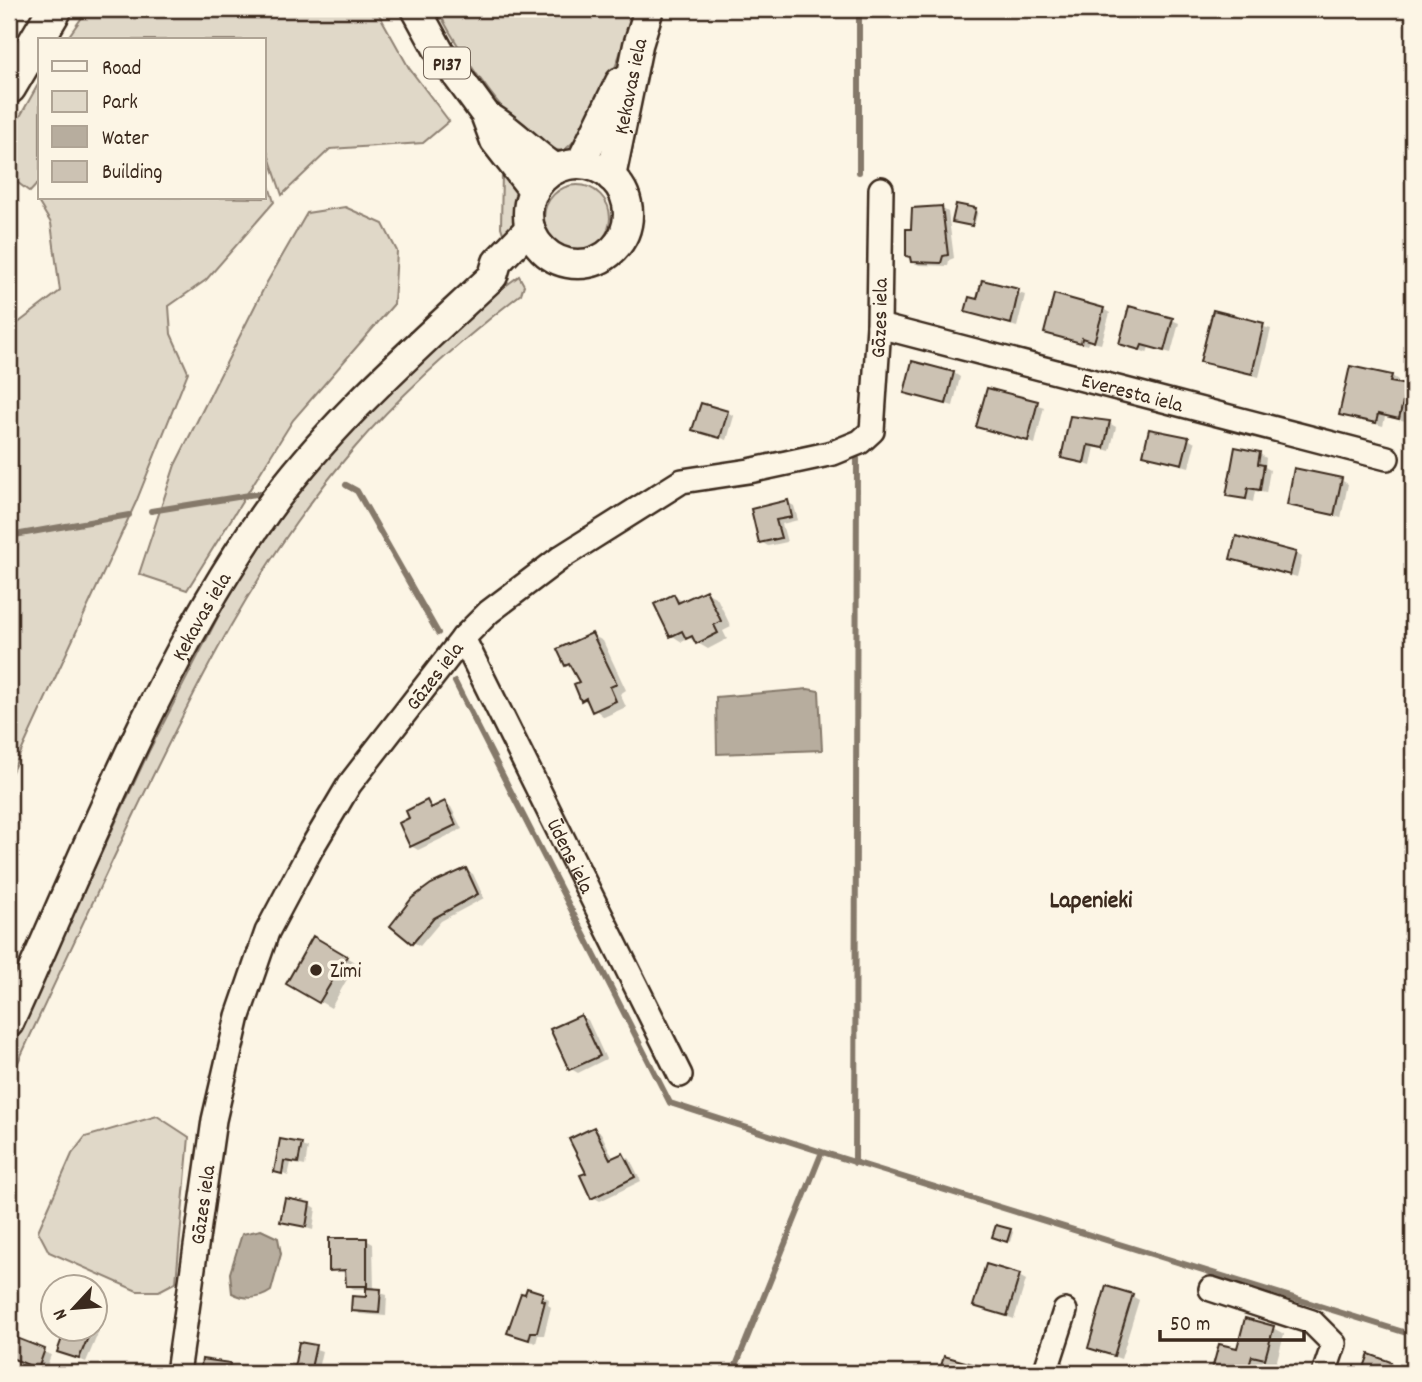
<svg xmlns="http://www.w3.org/2000/svg" width="1422" height="1382" font-family="Dekko,sans-serif">
  <rect width="100%" height="100%" fill="#fcf5e5"/>
  <filter id="ink" filterUnits="userSpaceOnUse"><feTurbulence type="fractalNoise" baseFrequency=".0143" numOctaves="2"/><feDisplacementMap in="SourceGraphic" scale="14" xChannelSelector="R" yChannelSelector="G"/><feConvolveMatrix kernelMatrix="1 2 1 2 8 2 1 2 1" color-interpolation-filters="sRGB"/></filter>
  <g filter="url(#ink)">
    <path fill="#e0d8c8" stroke="#8e8173" stroke-width="2" d="M88,9H376L409,68L449,121L423,143L330,149L282,195L264,142V40H66Z
      M437,9H634C620,55 602,122 563,151C518,148 457,47 437,9Z
      M40,81V181L30,192L9,176V136Z
      M264,170L274,202L206,280L169,306L171,334L188,372L136,502L9,778V330L60,291L51,223L37,200L40,196L264,198Z
      M502,172C527,192 526,218 506,242L501,227Z
      M544 218a33 33 0 1 1 66 0a33 33 0 1 1-66 0Z
      M345,207L383,224L397,251L394,304L293,420L187,590L139,574L175,465L266,284L307,213Z
      M519,276L524,285L521,294C459,342 402,392 351,452C257,562 194,689 132,819C91,906 49,994 9,1082V1051L149,751L237,580L266,535L345,432L472,310Z
      M157,1116L189,1137L176,1282L159,1291H137L49,1252L38,1231L72,1154L85,1137Z"/>
    <path fill="#b7ad9e" stroke="#85796b" stroke-width="2" d="M808,689L819,691L822,750L717,754L716,697Z
      M261,1230L278,1238L281,1254L271,1291C258,1300 246,1300 232,1293L230,1273L242,1234Z"/>
    <path fill="#0003" d="M941,208L948,212L954,258L949,260L948,266L919,265L912,261L913,231Z
      M975,210L978,211L974,226L957,223Z
      M983,282L1025,295L1017,327L967,312L978,301Z
      M1103,309L1110,313L1101,344L1089,341L1087,345L1046,332Z
      M1214,312L1271,329L1259,377L1202,361Z
      M1172,320L1179,323L1171,353L1149,347L1147,353L1121,343Z
      M954,373L960,377L953,406L906,392Z
      M1392,376L1398,380L1397,385L1413,391L1406,421L1385,417L1383,426L1341,414Z
      M988,390L1044,407L1035,444L978,426Z
      M727,412L734,416L727,440L695,429Z
      M1109,423L1116,427L1110,451L1095,447L1091,466L1063,457Z
      M1188,439L1195,443L1189,467L1145,455Z
      M1260,454L1266,458L1265,467L1270,470L1266,493L1255,491L1253,502L1228,495Z
      M1341,480L1348,484L1341,518L1289,504Z
      M787,502L794,506L798,520L782,524L787,542L768,546L761,542Z
      M1295,553L1302,557L1297,577L1232,559Z
      M706,592L717,598L731,627L723,631L727,639L708,649L689,638L682,642L671,635L674,596L684,602Z
      M592,635L603,641L626,690L620,694L626,707L604,717L583,699L581,683L574,669L566,665Z
      M427,802L435,808L444,803L451,807L462,829L418,850L411,846Z
      M466,870L473,874L484,898L441,921L420,946L413,942Z
      M314,938L356,963L331,1008L288,983Z
      M581,1016L588,1020L606,1059L578,1073L571,1069Z
      M594,1129L601,1133L614,1160L623,1155L630,1159L641,1181L600,1201L593,1197Z
      M282,1141L308,1148L305,1166L291,1163L288,1176L276,1171Z
      M310,1204L316,1208L313,1230L282,1221Z
      M1010,1230L1013,1232L1010,1242L997,1238Z
      M366,1240L373,1244L374,1291L387,1295L386,1316L360,1314L353,1310L368,1299V1289H354L347,1285V1273L331,1270Z
      M1019,1276L1026,1280L1014,1319L975,1305Z
      M528,1290L549,1299L548,1305L551,1307L544,1335H538L536,1343L516,1336Z
      M1132,1296L1139,1300L1121,1359L1090,1348Z
      M1273,1328L1284,1334L1276,1364L1263,1361L1259,1373H1213L1220,1346L1238,1350Z
      M94,1329L99,1331L86,1362L59,1351L67,1330Z
      M9,1337L51,1355L45,1371L9,1356Z
      M301,1344L322,1351L317,1373H295Z
      M1371,1356L1393,1365L1390,1373H1364Z
      M204,1361L229,1364L236,1368L235,1373H202Z"/>
    <g fill="none" stroke-linecap="round" stroke-linejoin="round">
      <path stroke="#85796b" stroke-width="6" d="M859,172V9
        M346,485L357,491L438,633
        M151,511L262,493
        M9,536L129,515
        M455,682L670,1103L822,1152
        M855,1163L857,459
        M733,1373L822,1152L1413,1335"/>
    </g>
    <path fill="#ccc2b3" stroke="#3b2a1e" stroke-width="2" d="M956,204L976,208L972,226L952,222Z
      M942,206L948,255L943,256L941,263L911,262L910,257L906,256V229H911L912,208Z
      M982,280L1019,289L1011,324L965,312L969,297L977,299Z
      M1054,294L1104,308L1094,342L1082,338L1081,343L1044,333Z
      M1129,306L1173,318L1164,351L1142,345L1140,350L1119,344Z
      M1213,310L1264,323L1252,374L1200,362Z
      M912,361L954,372L946,404L904,393Z
      M1350,366L1392,375L1390,382L1407,385L1399,419L1378,414L1376,423L1339,415Z
      M987,388L1038,401L1028,441L976,427Z
      M701,403L728,411L720,438L692,430Z
      M1070,416L1110,421L1104,448L1088,445L1084,463L1061,458Z
      M1149,429L1189,437L1182,464L1143,455Z
      M1235,447L1260,452L1258,464L1264,465L1260,490L1248,488L1246,499L1226,496Z
      M1294,468L1342,478L1334,515L1287,505Z
      M788,500L792,517L776,520L781,538L759,543L751,509Z
      M1236,536L1296,552L1290,575L1230,559Z
      M706,590L721,621L714,625L718,633L696,644L692,636L686,639L682,631L670,637L654,604L674,594L678,603Z
      M592,633L617,684L610,687L616,701L592,712L586,698L581,701L574,684L579,682L569,664L565,666L557,649Z
      M427,800L431,808L445,801L456,825L410,847L399,823L409,818L406,811Z
      M466,868L478,894L434,918L412,944L390,926L412,898L431,884Z
      M313,936L347,956L319,1003L286,984Z
      M581,1015L600,1056L569,1070L550,1029Z
      M594,1127L610,1159L623,1153L635,1177L591,1199L580,1175L586,1173L569,1139Z
      M280,1139L302,1143L298,1163L284,1161L282,1174L274,1172Z
      M285,1198L310,1203L306,1227L280,1222Z
      M996,1225L1011,1229L1007,1242L992,1237Z
      M329,1238H367V1286H346L345,1270L329,1271Z
      M986,1264L1020,1274L1007,1316L973,1306Z
      M1106,1286L1133,1294L1114,1356L1088,1348Z
      M366,1288L381,1289L379,1313L351,1311L352,1296L366,1297Z
      M527,1288L543,1293L541,1300L545,1301L537,1332H531L529,1340L507,1333L521,1293L525,1294Z
      M1245,1318L1274,1326L1265,1359L1252,1356L1247,1373H1211L1219,1344L1237,1348Z
      M65,1330H91L79,1359L57,1352Z
      M9,1335L45,1349L38,1369L9,1357Z
      M299,1342L316,1345L310,1373H293Z
      M1369,1354L1391,1362L1387,1373H1362Z
      M944,1356L997,1371L996,1373H939Z
      M202,1359L230,1363L228,1373H200Z"/>
    <g fill="none" stroke-linecap="round" stroke-linejoin="round">
      <defs>
        <g id="minor">
          <path id="s1" d="M879,326L1387,458"/>
          <path id="s2" d="M463,638L680,1075"/>
          <path d="M1211,1289L1312,1322L1334,1344L1324,1373"/>
          <path id="s3" d="M178,1373L214,1120L238,1016L267,932L311,849L349,785L463,638L489,612L563,556L682,481L749,471L833,453L860,442L872,431L879,326L881,189"/>
          <path d="M1045,1373L1065,1311"/>
        </g>
        <g id="major">
          <path d="M416,9L439,51L485,114L495,141L534,191"/>
          <path d="M487,116C513,130 531,153 556,169"/>
          <path d="M580,164L620,82"/>
          <circle cx="578" cy="214" r="50"/>
          <path id="s4" d="M611,177L638,45L649,9"/>
          <path id="s5" d="M9,1023C86,854 158,664 266,512C329,424 414,350 493,276L497,262L530,228"/>
        </g>
        <path id="highway" d="M9,87L55,9"/>
      </defs>
      <use href="#minor" stroke="#3b2a1e" stroke-width="28"/>
      <use href="#major" stroke="#3b2a1e" stroke-width="33"/>
      <use href="#highway" stroke="#3b2a1e" stroke-width="38"/>
      <use href="#minor" stroke="#fcf5e5" stroke-width="23"/>
      <use href="#major" stroke="#fcf5e5" stroke-width="28"/>
      <use href="#highway" stroke="#fcf5e5" stroke-width="33"/>
    </g>
  </g>
  <circle fill="#3b2a1e" stroke="#fcf5e5" stroke-width="2.5" cx="316" cy="970" r="7"/>
  <g text-anchor="middle" stroke-width="7" stroke-linejoin="round" paint-order="stroke">
    <rect fill="#fcf5e5" stroke="#75675a" stroke-width="2" x="424" y="47.5" width="46" height="31" rx="5"/>
    <g font-size="19" font-weight="bold" fill="#3b2a1e">
      <text x="447" y="70">P137</text>
    </g>
    <g font-size="21" fill="#3b2a1e" stroke="#fcf5e5">
      <text dy="7" stroke="none"><textPath href="#s4" startOffset="93">Ķekavas iela</textPath></text>
      <text dy="7" stroke="none"><textPath href="#s3" startOffset="1388">Gāzes iela</textPath></text>
      <text dy="7" stroke="none"><textPath href="#s1" startOffset="262">Everesta iela</textPath></text>
      <text dy="7" stroke="none"><textPath href="#s5" startOffset="450">Ķekavas iela</textPath></text>
      <text dy="7" stroke="none"><textPath href="#s3" startOffset="758">Gāzes iela</textPath></text>
      <text dy="7" stroke="none"><textPath href="#s2" startOffset="243">Ūdens iela</textPath></text>
      <text dy="7" stroke="none"><textPath href="#s3" startOffset="170">Gāzes iela</textPath></text>
    </g>
    <g font-size="21" fill="#3b2a1e" stroke="#fcf5e5" text-anchor="start">
      <text x="330" y="977">Zimi</text>
    </g>
    <g font-size="24" font-weight="bold" fill="#3b2a1e" stroke="#fcf5e5">
      <text x="1091" y="907">Lapenieki</text>
    </g>
  </g>
  <rect width="1422" height="1382" fill="none" stroke="#fcf5e5" stroke-width="35"/>
  <rect x="18" y="18" width="1387" height="1347" fill="none" stroke="#3b2a1e" stroke-width="2.5" filter="url(#ink)"/>
  <rect x="38" y="38" width="228" height="161" fill="#fcf5e5" stroke="#afa495" stroke-width="2"/>
  <rect x="52" y="61" width="35" height="10" fill="#fcf5e5" stroke="#afa495" stroke-width="2"/>
  <text x="102" y="74" font-size="21" fill="#3b2a1e">Road</text>
  <rect x="52" y="91" width="35" height="21" fill="#e0d8c8" stroke="#afa495" stroke-width="2"/>
  <text x="102" y="108" font-size="21" fill="#3b2a1e">Park</text>
  <rect x="52" y="126" width="35" height="21" fill="#b7ad9e" stroke="#afa495" stroke-width="2"/>
  <text x="102" y="144" font-size="21" fill="#3b2a1e">Water</text>
  <rect x="52" y="161" width="35" height="21" fill="#ccc2b3" stroke="#afa495" stroke-width="2"/>
  <text x="102" y="178" font-size="21" fill="#3b2a1e">Building</text>
  <g transform="translate(74 1308) rotate(244)"><circle r="33" fill="#fcf5e5" stroke="#afa495" stroke-width="2"/>
  <path d="M0-5L12 26L0 18L-12 26Z" fill="#3b2a1e"/>
  <text y="-10" font-size="19" font-weight="bold" text-anchor="middle" fill="#3b2a1e">N</text>
  </g>
  <path d="M1160 1330v10h144v-10" fill="none" stroke="#3b2a1e" stroke-width="3.5"/>
  <text x="1170" y="1330" font-size="21" fill="#3b2a1e" stroke="#fcf5e5" stroke-width="5" paint-order="stroke">50 m</text>
</svg>
